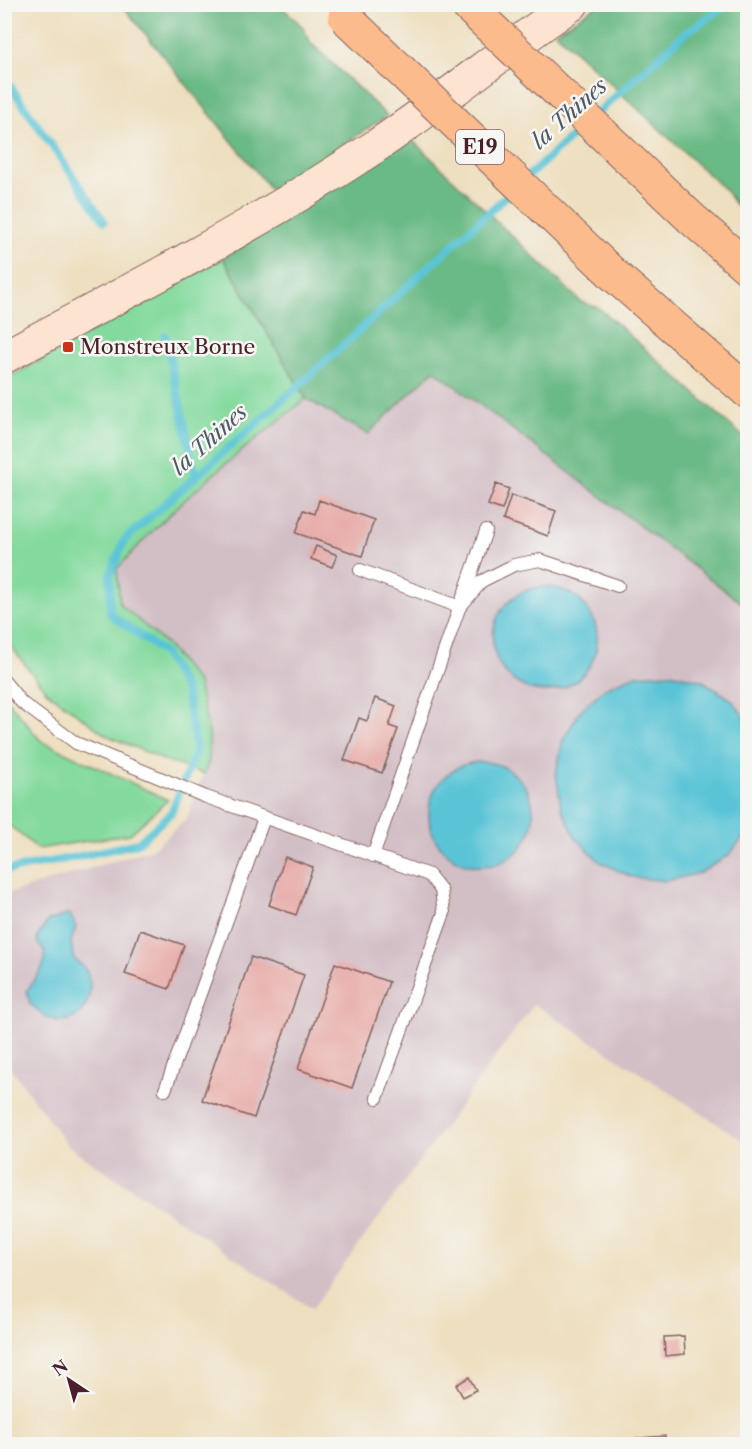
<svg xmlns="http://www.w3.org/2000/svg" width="752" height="1449" font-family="'Libre Caslon Text',serif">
  <rect width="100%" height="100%" fill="#f6f6f2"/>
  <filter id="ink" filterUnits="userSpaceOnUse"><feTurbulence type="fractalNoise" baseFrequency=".0167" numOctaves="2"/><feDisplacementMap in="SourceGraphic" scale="12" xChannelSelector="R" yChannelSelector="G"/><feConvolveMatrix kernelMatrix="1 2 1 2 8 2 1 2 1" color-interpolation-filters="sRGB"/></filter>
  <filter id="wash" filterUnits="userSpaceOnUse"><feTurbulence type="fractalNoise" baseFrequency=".008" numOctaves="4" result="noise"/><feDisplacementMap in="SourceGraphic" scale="24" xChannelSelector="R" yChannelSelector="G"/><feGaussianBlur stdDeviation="1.35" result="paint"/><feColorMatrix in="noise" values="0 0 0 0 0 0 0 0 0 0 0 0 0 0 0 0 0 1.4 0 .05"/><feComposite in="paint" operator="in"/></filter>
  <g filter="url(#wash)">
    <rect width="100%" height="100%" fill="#eedfc0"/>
    <path fill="#d2bec5" d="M434,370L747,607V1143L534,1004L312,1309L68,1146L5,1060L4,895L152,849L186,820L209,760L166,644L120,604L117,569L149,533L245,447L306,399L368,434Z"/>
    <path fill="#84da9e" stroke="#677c64" stroke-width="1.5" d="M223,258L306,399C240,451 173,505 117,569L120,604L166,644L198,683L209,733V760L204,774L164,760L106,735L46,691L5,639L4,380Z
      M5,697L41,741L168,800L130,834L38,849L5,822Z"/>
    <path fill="#6bba85" stroke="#5a6c58" stroke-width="1.5" d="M122,5H280L303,27L311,43L387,116L272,191Z
      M598,5H747V216L736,206L726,191L555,32Z
      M408,136L581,302L599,308L747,440V607L434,370L368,434L306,399L223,258Z"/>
    <path fill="#5ac4d6" stroke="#527280" stroke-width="1.5" d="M493 639a52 52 0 1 1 104 0a52 52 0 1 1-104 0Z
      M670,673L703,681L732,700L747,721L748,832L729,855L700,873L666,881L632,877L600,862L576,838L561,807L556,773L563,740L580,711L605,688L636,675Z
      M429 814a52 52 0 1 1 104 0a52 52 0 1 1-104 0Z
      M70,914L76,927L71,941L74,959C77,962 83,965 85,969C100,993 79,1032 49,1018C42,1015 36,1008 30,1004L27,991L43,967L45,951L38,944L37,937L48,921Z"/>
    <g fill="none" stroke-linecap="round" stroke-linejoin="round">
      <path stroke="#5ac4d6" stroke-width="8" d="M4,77L104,221
        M595,115L685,33L729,4
        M524,180L584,125
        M165,336L196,477
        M4,871L81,856L138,843L171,813L196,751L186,691L164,653L110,614V575L125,539L303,382L513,190"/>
    </g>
    <g id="blocks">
      <path fill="#e7aca9" d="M496,484L509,489L502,510L488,505Z
        M511,495L556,511L548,536L503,520Z
        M319,500L374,520L362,556L296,533L304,510L315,514Z
        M316,546L337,555L332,567L311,559Z
        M375,698L396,706L389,726L398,729L382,773L344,760L359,718L367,721Z
        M285,857L313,867L296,915L269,905Z
        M140,930L184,945L169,989L125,974Z
        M251,957L304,975L254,1118L202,1100Z
        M335,963L389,982L352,1088L298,1069Z
        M684,1336L685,1354L665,1356L664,1337Z
        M469,1377L476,1390L463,1397L456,1385Z
        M665,1436L666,1444H630V1439Z"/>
    </g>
  </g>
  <g filter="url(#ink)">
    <use href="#blocks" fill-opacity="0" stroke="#83625f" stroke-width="1.5"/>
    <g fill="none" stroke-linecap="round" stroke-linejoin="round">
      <defs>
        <path id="service" d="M360,570L460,607L482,581L514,565L540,560L618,586
          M4,681L22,703L76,743L206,797L429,875L441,890L444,913L377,1098
          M373,856L486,531
          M165,1090L264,818"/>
        <path id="secondary" d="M4,357C130,291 255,226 373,148C441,103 504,50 572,4"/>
        <path id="motorway" d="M691,218L748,268
          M615,276L748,392"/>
      </defs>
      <use href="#service" stroke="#83625f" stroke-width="14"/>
      <use href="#secondary" stroke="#83625f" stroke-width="35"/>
      <use href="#motorway" stroke="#83625f" stroke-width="35"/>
      <use href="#service" stroke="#fff" stroke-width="12"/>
      <use href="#secondary" stroke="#fde4d1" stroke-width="33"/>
      <use href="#motorway" stroke="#fbbb8c" stroke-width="33"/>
      <defs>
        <path id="motorway-bridge" d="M466,4L691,218
          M345,17L615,276"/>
      </defs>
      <use href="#motorway-bridge" stroke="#83625f" stroke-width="35" stroke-linecap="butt"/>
      <use href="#motorway-bridge" stroke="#fbbb8c" stroke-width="33"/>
    </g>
  </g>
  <rect fill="#c8321e" stroke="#f6f6f2" stroke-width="2" x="62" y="341" width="12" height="12" rx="3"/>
  <g text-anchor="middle" stroke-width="5" stroke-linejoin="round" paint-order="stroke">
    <rect fill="#f6f6f2" stroke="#7e6067" stroke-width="1.5" x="456" y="130" width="48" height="34" rx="4.5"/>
    <g font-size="20" font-weight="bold" fill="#4a1f2b">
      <text x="480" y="154">E19</text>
    </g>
    <g font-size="21" fill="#4a1f2b" stroke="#f6f6f2" text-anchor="start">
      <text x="80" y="354">Monstreux Borne</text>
    </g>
    <g font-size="22" font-style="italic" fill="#505967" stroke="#f6f6f2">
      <text transform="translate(569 113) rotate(-42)" y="8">la Thines</text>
      <text transform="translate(209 439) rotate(-42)" y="8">la Thines</text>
    </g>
  </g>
  <rect width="752" height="1449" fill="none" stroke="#f6f6f2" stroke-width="24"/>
  <g transform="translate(69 1380) rotate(324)" stroke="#f6f6f2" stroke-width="4.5" paint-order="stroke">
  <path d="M0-4.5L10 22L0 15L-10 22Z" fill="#4a1f2b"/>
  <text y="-9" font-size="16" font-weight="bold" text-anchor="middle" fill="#4a1f2b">N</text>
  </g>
</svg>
